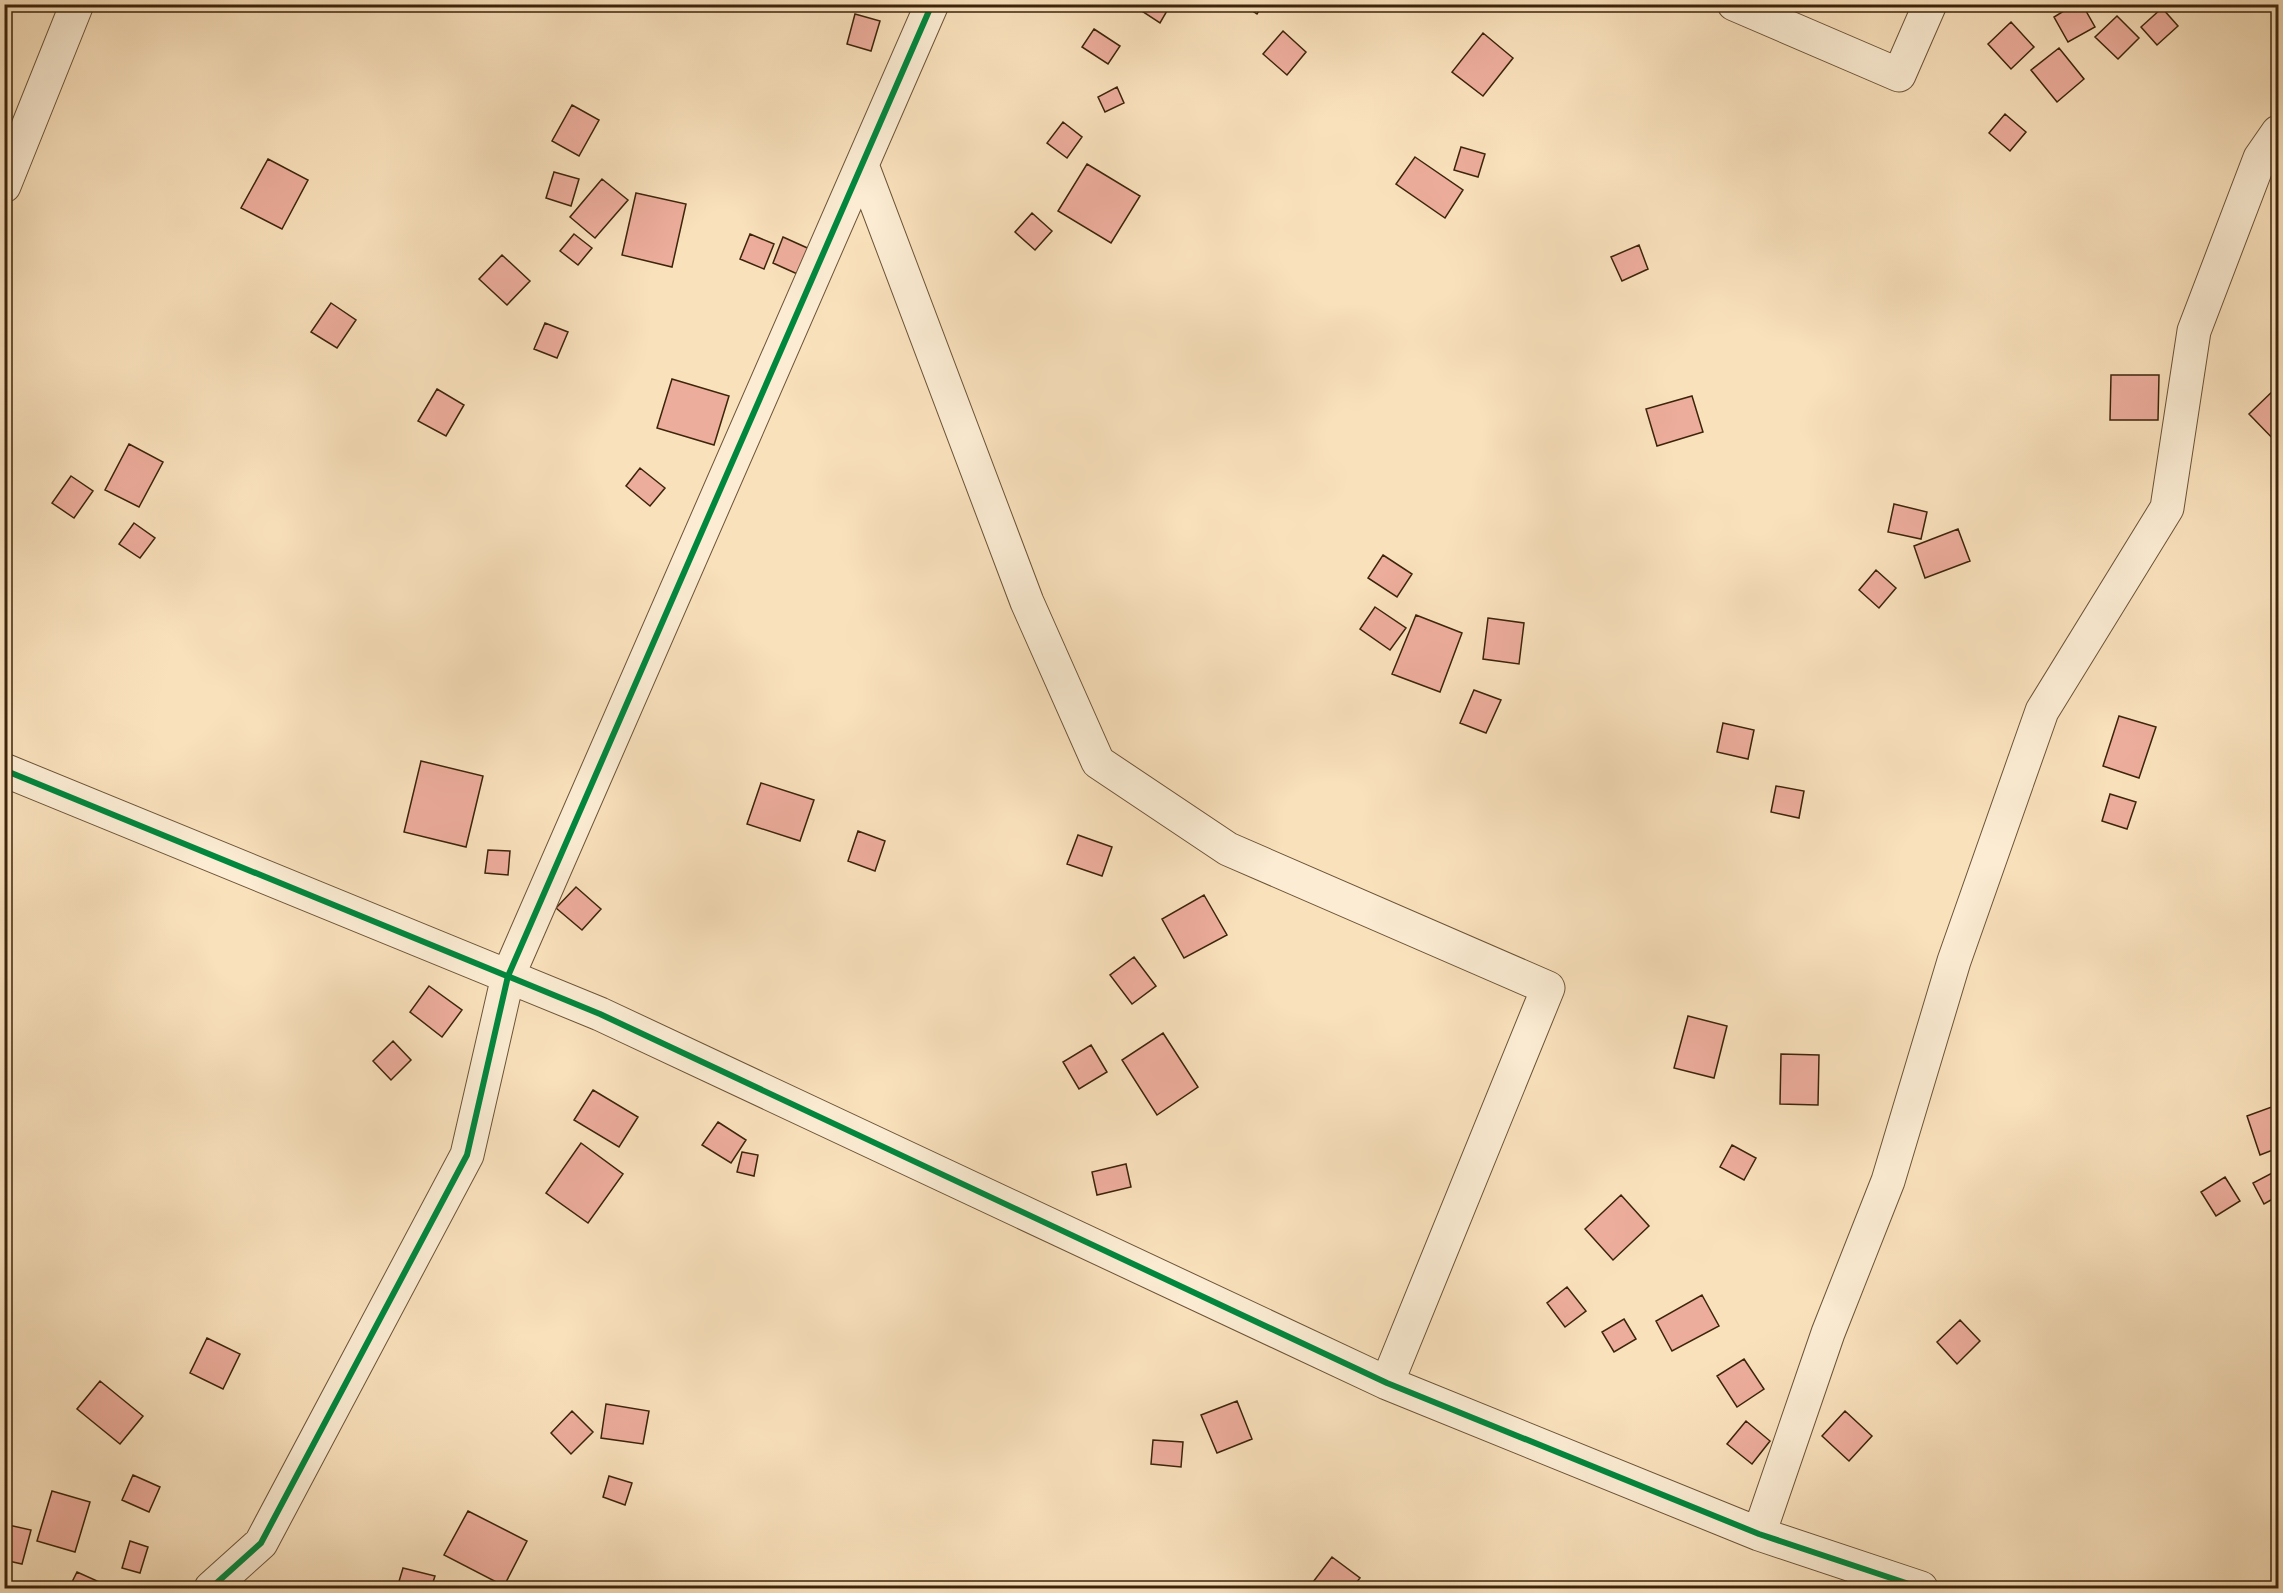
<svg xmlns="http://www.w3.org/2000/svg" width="2283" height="1593" font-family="'EB Garamond',serif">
  <rect width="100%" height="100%" fill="#f9e1bc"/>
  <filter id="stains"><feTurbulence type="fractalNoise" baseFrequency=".00333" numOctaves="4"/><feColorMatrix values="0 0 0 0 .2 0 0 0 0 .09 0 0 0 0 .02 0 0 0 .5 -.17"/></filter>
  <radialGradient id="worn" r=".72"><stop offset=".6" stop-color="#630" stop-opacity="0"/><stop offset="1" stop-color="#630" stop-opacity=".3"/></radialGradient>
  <path fill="#edad9c" stroke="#3d240a" stroke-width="1.5" d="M1131,4H1171L1160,23Z
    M1242,4H1263L1257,14Z
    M2075,4H2082L2095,27L2068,42L2054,17Z
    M2162,8L2178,26L2157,45L2141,27Z
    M855,14L880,21L871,51L847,44Z
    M2117,16L2139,38L2118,59L2095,37Z
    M2011,22L2034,47L2011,69L1988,44Z
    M1094,29L1120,46L1108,64L1082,47Z
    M1283,31L1306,52L1287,75L1263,54Z
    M1483,33L1513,58L1483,96L1452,72Z
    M2059,48L2084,79L2057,102L2031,70Z
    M1117,87L1124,103L1105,112L1098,97Z
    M572,105L599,120L579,156L552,141Z
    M2005,114L2026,132L2010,151L1989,133Z
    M1063,122L1082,137L1067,158L1047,143Z
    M1461,147L1485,154L1478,177L1454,170Z
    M1415,157L1463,190L1445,218L1396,184Z
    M268,159L308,180L282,229L241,208Z
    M1087,164L1140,196L1111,243L1058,211Z
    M554,172L579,179L571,206L546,198Z
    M602,179L628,200L595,238L570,217Z
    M636,193L686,204L672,267L622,255Z
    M1032,213L1052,231L1035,250L1015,232Z
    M574,234L592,248L578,265L560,251Z
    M750,234L774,244L764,269L740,259Z
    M783,237L814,251L804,277L773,263Z
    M1639,245L1648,269L1622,281L1611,257Z
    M502,255L530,281L507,305L479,279Z
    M331,303L356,320L337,348L311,332Z
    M545,323L568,332L557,358L534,349Z
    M2111,375H2159L2158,420H2110Z
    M672,379L729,396L714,445L657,428Z
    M2278,386V444L2249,414Z
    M437,389L464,405L446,436L418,421Z
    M1692,396L1703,432L1657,446L1646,409Z
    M129,444L163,462L139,507L105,490Z
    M640,468L665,488L650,506L626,486Z
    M71,476L93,491L74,518L52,503Z
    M1894,504L1927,512L1921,539L1888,532Z
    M134,523L155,538L140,558L119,544Z
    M1958,529L1970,561L1925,578L1914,546Z
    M1383,555L1412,574L1397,597L1368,578Z
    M1876,570L1896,588L1879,608L1859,590Z
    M1375,607L1406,628L1390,650L1360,629Z
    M1416,615L1462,633L1440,692L1392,674Z
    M1488,618L1524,623L1519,664L1483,659Z
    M1474,690L1501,700L1486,733L1460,723Z
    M2119,716L2156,727L2139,778L2103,766Z
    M1723,723L1754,730L1748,759L1717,752Z
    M421,761L483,776L466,847L404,832Z
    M761,783L814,800L800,841L747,824Z
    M1776,786L1804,791L1799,818L1771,812Z
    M2110,794L2136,802L2127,829L2102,821Z
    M858,831L885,841L875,871L848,861Z
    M1078,835L1112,847L1102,876L1067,864Z
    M488,850L510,851L508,875L485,873Z
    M576,887L601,909L582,930L556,908Z
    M1204,895L1227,935L1184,958L1162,919Z
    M1134,957L1156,986L1132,1004L1110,975Z
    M429,986L462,1010L442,1037L410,1012Z
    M1688,1016L1727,1026L1714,1078L1674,1068Z
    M1163,1033L1198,1087L1157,1115L1122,1060Z
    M393,1041L411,1060L391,1080L373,1061Z
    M1091,1045L1107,1072L1079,1089L1063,1062Z
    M1781,1054L1819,1055L1818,1105L1780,1104Z
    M593,1090L638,1117L619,1147L574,1120Z
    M2277,1105L2278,1148L2260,1155L2247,1116Z
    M718,1122L746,1140L731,1163L702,1145Z
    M581,1143L623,1174L588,1223L546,1193Z
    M1732,1145L1756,1158L1744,1180L1720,1167Z
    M742,1152L758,1155L754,1176L737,1172Z
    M1126,1164L1131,1187L1097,1195L1092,1172Z
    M2274,1172L2278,1181V1196L2264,1204L2253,1183Z
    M2225,1177L2240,1201L2216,1216L2201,1192Z
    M1621,1195L1649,1226L1613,1260L1585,1229Z
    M1567,1287L1586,1311L1565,1327L1547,1303Z
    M1702,1295L1719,1326L1672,1351L1656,1321Z
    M1624,1319L1636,1339L1614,1352L1602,1332Z
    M1960,1320L1980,1341L1957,1364L1937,1342Z
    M207,1338L240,1354L223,1389L190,1373Z
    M1744,1359L1764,1389L1737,1407L1717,1376Z
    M100,1381L143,1416L120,1444L77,1409Z
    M1237,1401L1252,1439L1217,1453L1201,1415Z
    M606,1404L649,1411L643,1444L601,1438Z
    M572,1411L593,1432L571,1454L551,1433Z
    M1845,1411L1872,1436L1849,1461L1822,1436Z
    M1746,1421L1770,1441L1752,1464L1727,1444Z
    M1153,1440L1183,1442L1181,1467L1151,1464Z
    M133,1475L160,1487L149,1512L122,1500Z
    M609,1476L632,1483L625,1505L603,1497Z
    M52,1491L90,1502L75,1552L37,1541Z
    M468,1511L527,1541L504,1586L444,1555Z
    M4,1524L31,1530L22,1564L4,1560Z
    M130,1541L148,1547L140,1573L122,1568Z
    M1332,1557L1360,1578L1352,1588H1314L1310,1586Z
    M403,1568L435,1576L431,1588H397Z
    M77,1572L104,1584L102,1588H69Z"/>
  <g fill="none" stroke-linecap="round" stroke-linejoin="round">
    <defs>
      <path id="minor" d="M1734,4L1899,75L1930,4
        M862,165L1027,602L1098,762L1228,849L1548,988L1387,1383
        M4,186L77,4
        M4,770L600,1014L1387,1383L1759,1534L1921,1588
        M1759,1534L1828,1333L1888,1181L1954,961L2042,711L2167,508L2194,331L2260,158L2278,132
        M211,1588L261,1543L467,1155L508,976L932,4"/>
    </defs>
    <use href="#minor" stroke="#6c5336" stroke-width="35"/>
    <use href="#minor" stroke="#fbecd3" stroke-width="33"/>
    <defs>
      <path id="cycleway" d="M4,770L600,1014L1387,1383L1759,1534L1921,1588
        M211,1588L261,1543L467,1155L508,976L932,4"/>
    </defs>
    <use href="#cycleway" stroke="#fbecd3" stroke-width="10"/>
    <use href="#cycleway" stroke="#00873e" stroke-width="6"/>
  </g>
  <rect width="2283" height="1593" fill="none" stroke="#f9e1bc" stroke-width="24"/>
  <rect x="6" y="6" width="2271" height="1581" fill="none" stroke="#3d240a" stroke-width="3"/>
  <rect x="12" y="12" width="2259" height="1569" fill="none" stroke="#3d240a" stroke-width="1.5"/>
  <rect width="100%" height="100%" filter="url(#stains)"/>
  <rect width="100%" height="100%" fill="url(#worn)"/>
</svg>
